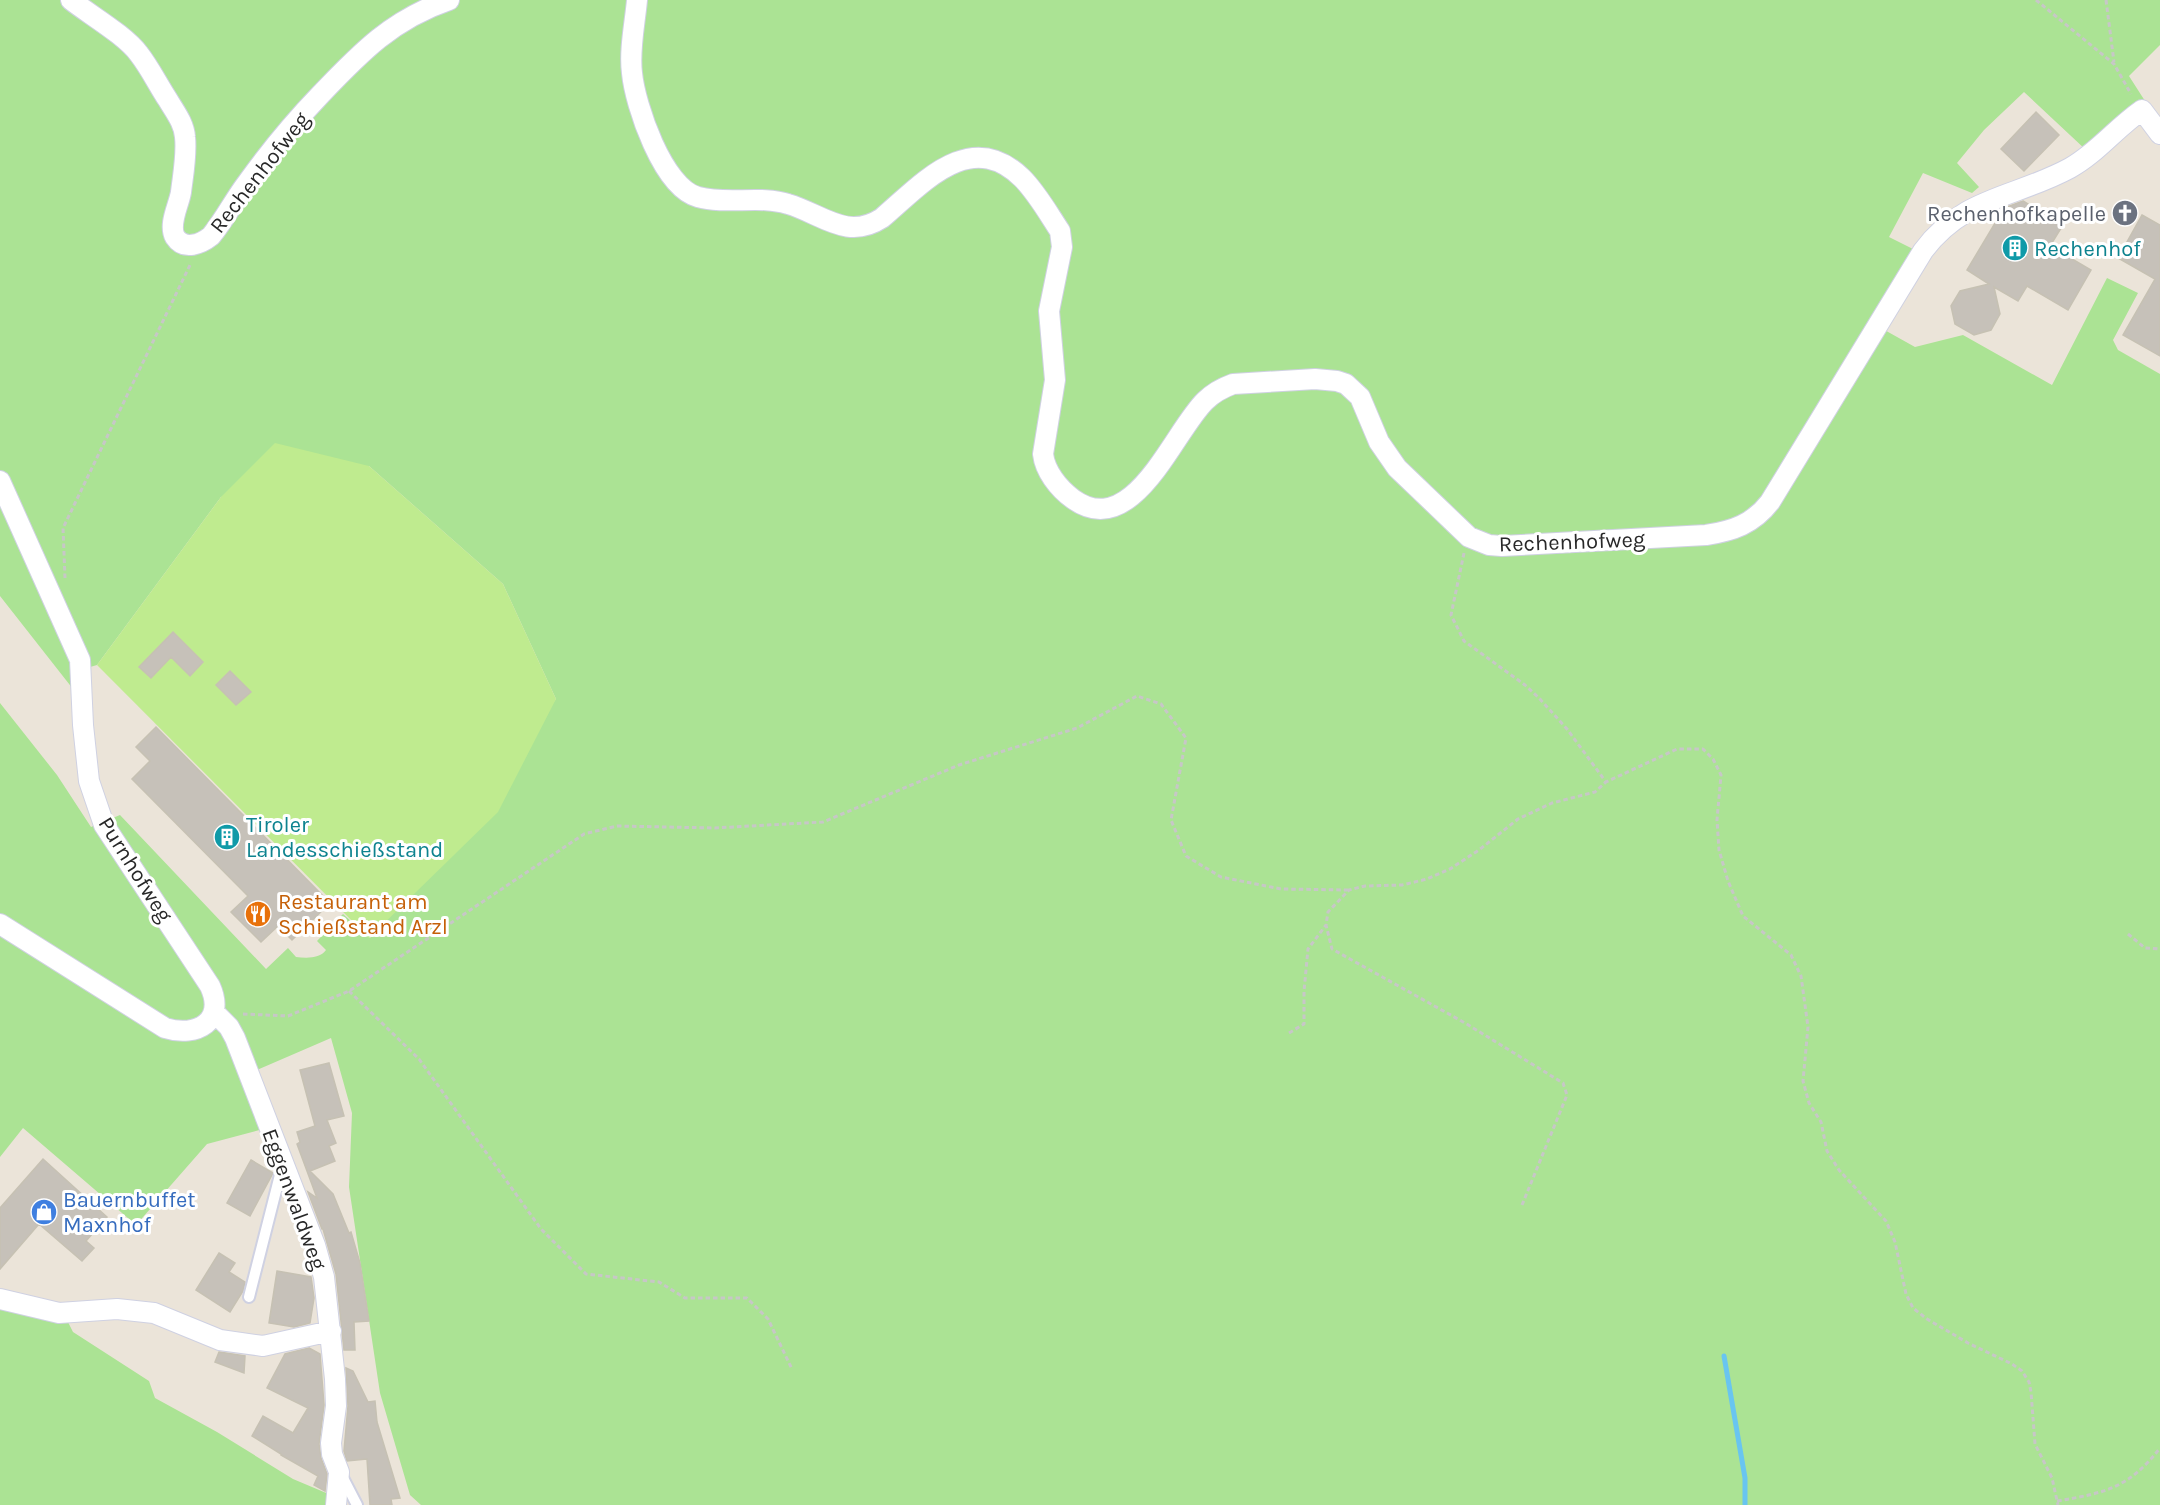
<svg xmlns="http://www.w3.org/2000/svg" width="2160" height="1505" font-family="Karla,sans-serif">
  <rect width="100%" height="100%" fill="#ebe4d9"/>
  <path fill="#abe394" d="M0,0H2160V45L2129,76L2145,101L2133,106L2086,150L2024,92L1984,130L1957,163L1979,187L1972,193L1923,173L1889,237L1915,250L1872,323L1915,347L1963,335L2052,385L2107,278L2138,293L2113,340L2118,350L2160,374V1505H421L410,1495L380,1393L349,1187L352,1113L331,1038L241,1077L263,1129L207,1144L136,1225L23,1128L0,1157V703L57,775L91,827L120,815L266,969L288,948L296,957C306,958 320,959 326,950L317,941L343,914L370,938L556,699L503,584L369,466L221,497L97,665L76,671L73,689L0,596Z
    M0,1303L67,1320L73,1332L149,1381L155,1398L217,1432L293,1479L331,1495L332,1505H0Z"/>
  <path fill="#bfeb8f" d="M275,443L369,466L503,584L556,699L498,812L369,938L97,665L221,497Z"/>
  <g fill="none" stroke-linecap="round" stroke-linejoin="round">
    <path stroke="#69c5f0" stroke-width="5" d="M1724,1356L1745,1478V1505"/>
  </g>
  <path fill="#c6c1b9" stroke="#c6c1b3" stroke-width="1.5" d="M2036,112L2059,135L2024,171L2001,149Z
    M2023,201L2063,225L2050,246L2091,270L2068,310L2027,286L2018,301L1994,287L2000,314L1991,330L1974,335L1955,324L1951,306L1960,291L1989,284L1967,270L2004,208Z
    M2142,215L2160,225V356L2123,335L2155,279L2118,258Z
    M173,632L203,662L190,676L171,657L151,678L139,667Z
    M230,671L251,692L236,705L216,685Z
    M156,727L330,903L292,940L278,926L261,942L231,912L248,896L132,779L150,761L136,747Z
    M329,1063L344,1116L327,1120L336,1143L329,1146L335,1161L310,1171L333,1194L349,1233L351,1232L360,1263L369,1321L354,1322L355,1350H344L336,1274L323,1229H322L308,1192L317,1198L297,1144L300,1142L297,1132L315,1126L300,1070Z
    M43,1159L107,1217L86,1241L94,1248L82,1261L39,1224L0,1269V1208Z
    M251,1160L273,1173L250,1216L227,1203Z
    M219,1253L235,1263L229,1272L245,1282L243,1291L230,1312L196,1290Z
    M277,1271L311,1277L314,1298L310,1323L294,1327L269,1323Z
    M309,1348L320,1354L324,1405L319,1444L321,1458L327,1474L325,1491L314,1485L318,1476L281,1455V1454L252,1436L263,1416L293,1433L308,1408L267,1388L285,1354Z
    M219,1352L245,1356L244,1373L215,1362Z
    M346,1368L353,1371L368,1402L375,1401L377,1422L400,1498L391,1499L392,1505H370L367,1459L347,1461L344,1451L348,1406Z"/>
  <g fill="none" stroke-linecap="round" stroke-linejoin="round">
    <defs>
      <path id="lane" d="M249,1297L282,1167
        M342,1476L357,1505"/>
      <path id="street" d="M71,0C90,15 125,35 139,54C150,68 158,85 168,100C175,112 184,123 185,137C187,155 183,175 181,192C179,205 168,224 175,237C184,251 201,244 211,236C225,219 234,200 247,183C270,151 294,122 321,94C361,52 393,19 449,0
        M637,0C635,23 629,50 632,73C635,105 663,188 698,197C727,205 760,195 788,204C822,214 847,241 882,218C922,184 970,127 1022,178C1037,193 1048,213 1060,231L1062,247L1049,311L1055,380L1043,454C1045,471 1058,488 1073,499C1133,542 1173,432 1205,401C1213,393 1222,388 1233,384L1315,379L1337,381L1346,384L1360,397L1379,442L1397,468L1469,537L1489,545L1502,546L1706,535C1733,531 1753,524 1770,502L1923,251C1964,196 2015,198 2070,168C2097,153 2116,128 2142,110L2160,134
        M0,481L80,660L83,725L89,781L104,825L210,986C226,1021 197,1038 165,1028L0,924
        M214,1012L229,1027L235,1038L315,1245L324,1277L335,1379L336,1406L331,1443L332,1454L339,1472L336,1505
        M0,1299L59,1313L117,1309L154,1313L220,1340L263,1346L331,1331"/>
    </defs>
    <use href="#lane" stroke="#cfd1e2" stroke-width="14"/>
    <use href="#street" stroke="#cfd1e2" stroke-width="22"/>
    <path stroke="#c7c7c7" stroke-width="3" stroke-dasharray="4.5 3" stroke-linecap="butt" d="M2036,0L2114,64L2131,94
      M2106,0L2114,62
      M1464,553L1451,615L1464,641L1525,685L1539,698L1567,729L1606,782L1677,749H1703L1713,759L1721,775L1717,820L1719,850L1728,881L1743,916L1791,955L1801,976L1808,1027L1803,1081L1809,1103L1821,1122L1827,1151L1839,1170L1886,1221L1895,1242L1906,1294L1913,1308L1927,1319L1968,1343L2012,1364L2022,1371L2029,1382L2031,1392L2035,1444L2052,1478L2058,1505
      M65,578L63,528L191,263
      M2128,934L2145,948L2160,949
      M349,991L419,1059L541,1229L586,1274L659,1282L685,1298H747L768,1319L792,1369
      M243,1014L288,1016L349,991L584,834L617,826L715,828L823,822L959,765L1077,728L1137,696L1161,704L1186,738L1171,820L1186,856L1221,877L1281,889L1349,890
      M1289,1033L1304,1024V991L1308,949L1326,925
      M1522,1205L1567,1095L1563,1083L1465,1023L1332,949L1326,925L1328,912L1349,890L1365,886L1402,885L1427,879L1450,869L1479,850L1518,819L1552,803L1595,792L1606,782
      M2057,1501C2105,1493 2129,1488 2160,1448"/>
    <use href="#lane" stroke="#fff" stroke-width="10"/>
    <use href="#street" stroke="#fff" stroke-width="20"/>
  </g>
  <defs>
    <symbol id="church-disc" viewBox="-11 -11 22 22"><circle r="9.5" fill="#6b7280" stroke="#fff"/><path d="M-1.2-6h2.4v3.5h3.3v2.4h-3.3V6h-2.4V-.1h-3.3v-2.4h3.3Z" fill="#fff"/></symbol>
    <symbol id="building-disc" viewBox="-11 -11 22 22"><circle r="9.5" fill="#0f9aa8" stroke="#fff"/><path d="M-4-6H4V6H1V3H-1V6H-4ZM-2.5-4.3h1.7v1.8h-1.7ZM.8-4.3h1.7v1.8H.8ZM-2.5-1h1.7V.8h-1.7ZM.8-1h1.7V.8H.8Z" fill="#fff"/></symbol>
    <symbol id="restaurant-disc" viewBox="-11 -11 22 22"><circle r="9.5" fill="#e8710a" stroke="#fff"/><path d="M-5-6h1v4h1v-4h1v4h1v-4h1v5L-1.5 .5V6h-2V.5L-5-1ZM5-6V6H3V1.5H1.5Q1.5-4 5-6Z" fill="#fff"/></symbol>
    <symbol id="shop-disc" viewBox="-11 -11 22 22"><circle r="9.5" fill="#3f7fe0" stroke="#fff"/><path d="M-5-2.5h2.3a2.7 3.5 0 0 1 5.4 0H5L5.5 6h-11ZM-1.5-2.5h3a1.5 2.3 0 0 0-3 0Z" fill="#fff"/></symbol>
  </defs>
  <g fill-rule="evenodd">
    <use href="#church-disc" x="2110" y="198" width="30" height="30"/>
    <use href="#building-disc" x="2000" y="233" width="30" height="30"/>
    <use href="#building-disc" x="212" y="822" width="30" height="30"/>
    <use href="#restaurant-disc" x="243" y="899" width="30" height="30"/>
    <use href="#shop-disc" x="29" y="1197" width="30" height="30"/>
  </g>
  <g text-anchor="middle" stroke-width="6" stroke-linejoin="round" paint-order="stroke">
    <g font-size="22" fill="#282828" stroke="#fff">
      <text transform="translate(259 172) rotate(-52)" y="8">Rechenhofweg</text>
      <text transform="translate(1572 541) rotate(-2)" y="8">Rechenhofweg</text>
      <text transform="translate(136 869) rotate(58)" y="8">Purnhofweg</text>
      <text transform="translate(295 1199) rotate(70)" y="8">Eggenwaldweg</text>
    </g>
    <g font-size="22" fill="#5b616d" stroke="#fff" text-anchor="end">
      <text x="2106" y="221">Rechenhofkapelle</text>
    </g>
    <g font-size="22" fill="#0d838f" stroke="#fff" text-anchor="start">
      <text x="2034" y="256">Rechenhof</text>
      <text x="246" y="832">Tiroler<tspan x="246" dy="25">Landesschießstand</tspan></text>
    </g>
    <g font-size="22" fill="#c56008" stroke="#fff" text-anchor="start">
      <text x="278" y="909">Restaurant am<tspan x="278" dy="25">Schießstand Arzl</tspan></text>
    </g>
    <g font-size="22" fill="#366cbe" stroke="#fff" text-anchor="start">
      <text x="63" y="1207">Bauernbuffet<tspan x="63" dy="25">Maxnhof</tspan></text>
    </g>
  </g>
</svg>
